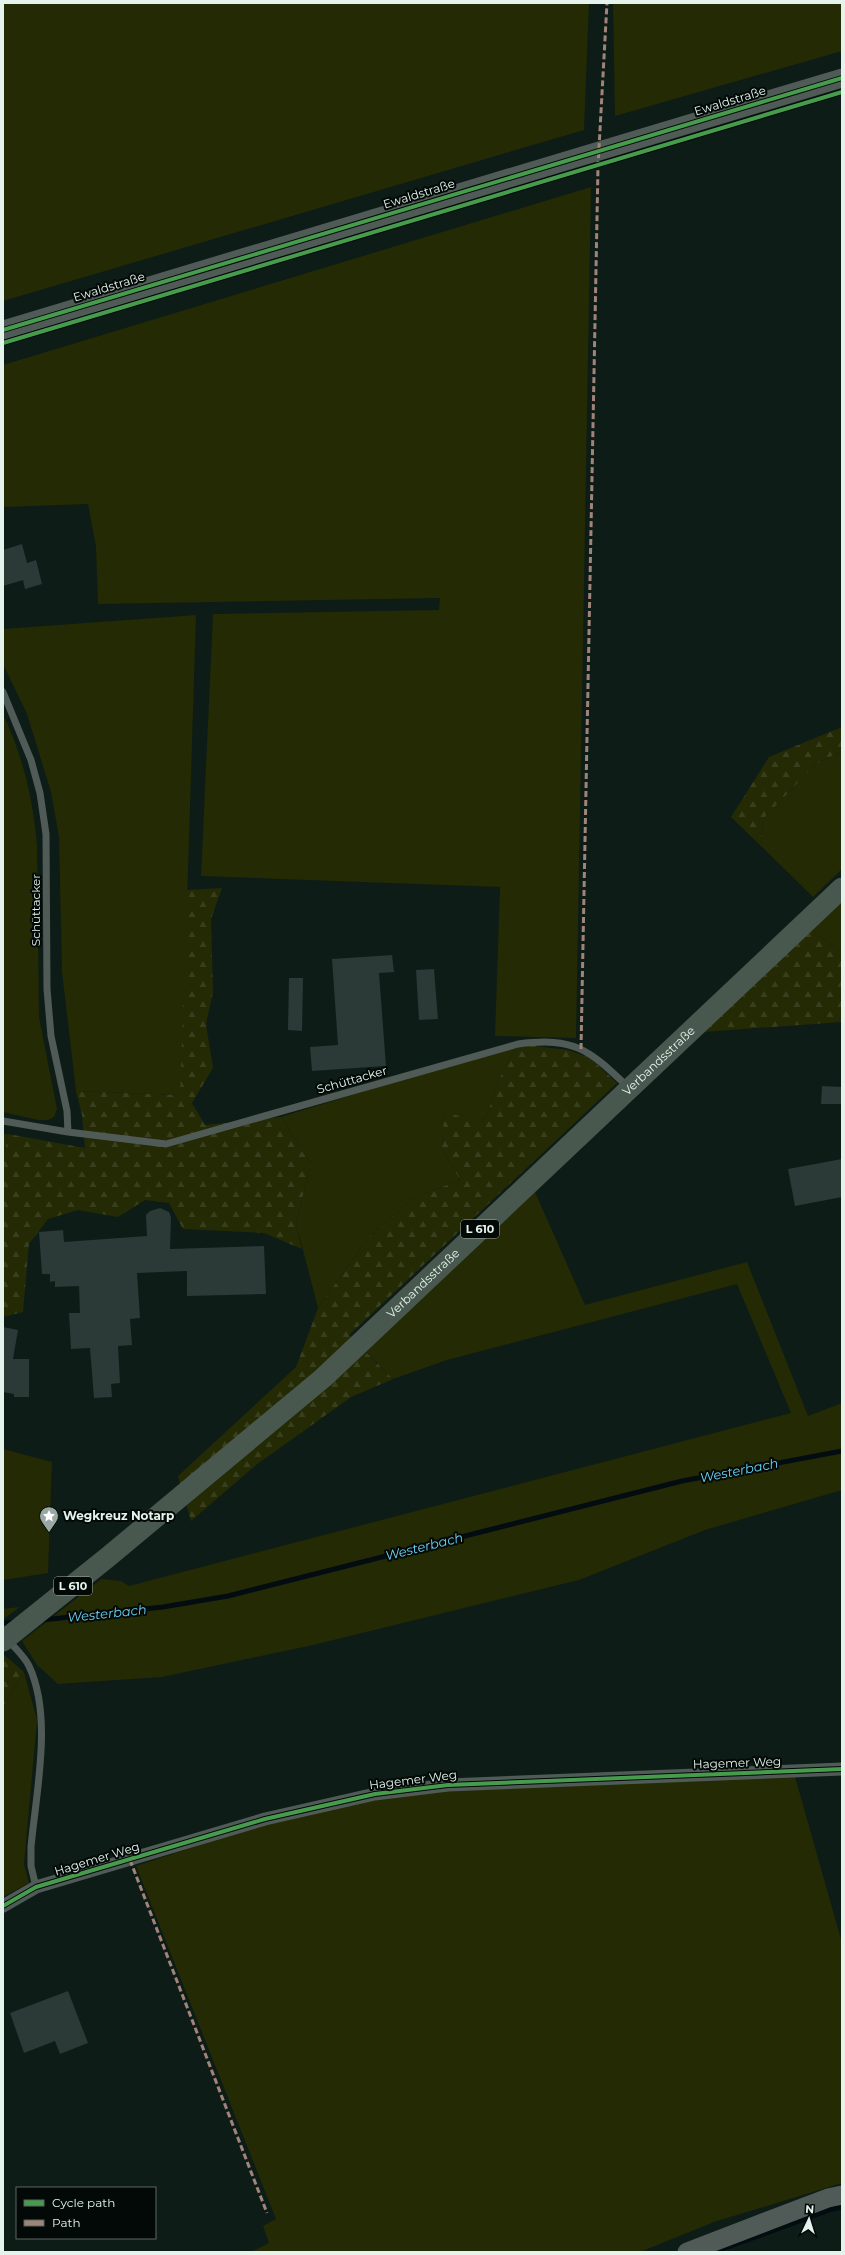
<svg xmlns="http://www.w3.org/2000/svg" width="845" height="2255" font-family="Montserrat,sans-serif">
  <defs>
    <pattern id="forest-firs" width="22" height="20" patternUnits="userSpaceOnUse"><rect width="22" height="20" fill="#242a04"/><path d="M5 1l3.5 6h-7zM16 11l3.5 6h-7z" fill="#393f1d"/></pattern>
  </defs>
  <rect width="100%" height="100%" fill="#0d1c17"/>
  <path fill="#242a04" d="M3,3H589L584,130L3,301Z
    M613,3H842V51L615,116Z
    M591,187L576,1038L495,1036L500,887L201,876L213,614L439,610L440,598L98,604L96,547L88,504L3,507V365Z
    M196,615L181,1095L76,1091L62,972L59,837L51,792L27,714L3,664V629Z
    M3,714C23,756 33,799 37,845L39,1017L57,1109L54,1117L48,1120H38L3,1112Z
    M842,751V869L813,897L761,846L763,819L816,764Z
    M842,902V952L812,930Z
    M518,1044L500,1077L485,1120L444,1114L442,1148L460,1180L415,1197L368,1238L318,1308L296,1223L311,1164L281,1117Z
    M3,1134H8L3,1161Z
    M535,1192L585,1305L747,1262L808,1416L842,1403V1490L705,1530L579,1580L313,1645L162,1677L58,1684L37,1665L22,1641L101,1579L121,1581L129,1586L791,1413L737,1284L447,1360L393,1379L365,1350Z
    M3,1449L52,1462L48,1573L3,1580Z
    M24,1672L37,1720L24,1864L29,1883L3,1897V1707Z
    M794,1773L842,1943V2183L714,2222L640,2252H251L269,2243L263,2226L276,2219L136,1866L267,1823L377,1800L449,1790Z"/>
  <path fill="url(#forest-firs)" d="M842,727V751L816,764L763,819L761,846L731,817L769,757Z
    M222,888L211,919L213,992L206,1024L213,1068L192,1103L205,1125L281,1117L311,1164L296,1223L302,1249L264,1233L183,1229L169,1203L145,1200L118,1217L78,1210L48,1219L29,1244L23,1312L3,1317V1161L8,1134L85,1148L82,1115L76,1091L180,1095L187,890Z
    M812,930L842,952V1022L703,1032Z
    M518,1044L568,1050L590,1058L617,1083L349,1335L393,1379L351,1397L256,1465L191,1521L178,1476L296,1367L318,1308L368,1238L415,1197L460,1180L442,1148L444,1113L485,1120L500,1077Z
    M20,1607L3,1619V1609Z
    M3,1654L24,1672L3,1707Z"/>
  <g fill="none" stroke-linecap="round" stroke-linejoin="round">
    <path stroke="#030d11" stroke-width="5" d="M42,1620L163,1607L228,1596L682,1481L842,1451
      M3,1623L16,1622
      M714,2252L832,2209L842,2207"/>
  </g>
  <path fill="#2b3937" d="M22,544L27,563L36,560L42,584L25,589L23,580L3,586V550Z
    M392,955L394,972L379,973L386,1066L312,1071L310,1047L338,1045L332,959Z
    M434,969L438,1019L419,1020L416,970Z
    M289,978H303L302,1031L288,1030Z
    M822,1086L842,1087V1104H821Z
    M842,1159V1197L795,1206L788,1169Z
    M160,1208L169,1212L171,1217L170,1249L264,1246L266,1294L187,1296V1271L137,1273L140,1318L130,1319L132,1345L118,1346L120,1383L111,1384L112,1397L94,1398L90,1348L71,1349L69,1313H80L79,1286L55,1287V1281L50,1282V1274H42L39,1232L63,1230L64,1242L147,1236L146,1215L150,1211Z
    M3,1327L18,1330L13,1359H29V1397H14V1394L3,1392Z
    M68,1991L88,2043L60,2054L55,2041L24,2053L10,2013Z"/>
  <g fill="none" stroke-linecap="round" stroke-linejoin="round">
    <path stroke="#505b57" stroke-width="7" d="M3,692L31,760L40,793L46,834L47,989L51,1036L67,1111L68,1132
      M3,1121L68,1132L166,1144L518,1044C575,1037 588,1049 628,1087
      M8,1640C15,1648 25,1657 29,1666C53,1717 36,1792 31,1847V1866L36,1887"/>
    <path stroke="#505b57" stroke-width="13" d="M3,1906L36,1887L265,1819L375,1794L448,1785L842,1769"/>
    <path stroke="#505b57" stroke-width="19" d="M3,330L842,78
      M687,2252L828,2198L842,2195"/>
    <path stroke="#48584e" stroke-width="21" id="s1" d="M3,1641L108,1557L323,1378L842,888"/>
    <path stroke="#a18479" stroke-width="3" stroke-dasharray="6 3" stroke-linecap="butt" d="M581,1049L598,166L607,3
      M130,1860L267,2213"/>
    <defs>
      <path id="cycleway" d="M3,330L842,78
        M3,343L842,92
        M3,1906L36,1887L265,1819L375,1794L448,1785L842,1769"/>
    </defs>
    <use href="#cycleway" stroke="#020906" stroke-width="6"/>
    <use href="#cycleway" stroke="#469c4c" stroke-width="4"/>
  </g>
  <defs>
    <symbol id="sight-pin" viewBox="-11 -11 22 30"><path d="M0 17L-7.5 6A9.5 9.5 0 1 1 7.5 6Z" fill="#99a8a2" stroke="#020906"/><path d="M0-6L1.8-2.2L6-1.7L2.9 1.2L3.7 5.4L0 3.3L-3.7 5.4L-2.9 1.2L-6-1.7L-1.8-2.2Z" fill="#fff"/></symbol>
  </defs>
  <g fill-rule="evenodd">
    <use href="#sight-pin" x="38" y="1505" width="22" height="30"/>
  </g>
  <g text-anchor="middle" stroke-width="4" stroke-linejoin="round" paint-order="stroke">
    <g fill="#020906" stroke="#a0aea8" stroke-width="1">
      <rect x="461" y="1220" width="38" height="18" rx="3"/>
      <rect x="54" y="1577" width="38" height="18" rx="3"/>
    </g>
    <g font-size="11" font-weight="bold" fill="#e4f4ed">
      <text x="480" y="1233">L 610</text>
      <text x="73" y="1590">L 610</text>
    </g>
    <g font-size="12" fill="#e4f4ed" stroke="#020906">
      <text transform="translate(730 101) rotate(-17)" y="4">Ewaldstraße</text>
      <text transform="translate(419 194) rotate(-17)" y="4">Ewaldstraße</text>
      <text transform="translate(109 287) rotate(-17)" y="4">Ewaldstraße</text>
      <text transform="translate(36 910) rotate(-90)" y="4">Schüttacker</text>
      <text dy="4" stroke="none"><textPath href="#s1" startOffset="876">Verbandsstraße</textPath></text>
      <text transform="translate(352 1080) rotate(-16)" y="4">Schüttacker</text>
      <text dy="4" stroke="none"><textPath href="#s1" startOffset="552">Verbandsstraße</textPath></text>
      <text transform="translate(737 1763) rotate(-2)" y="4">Hagemer Weg</text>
      <text transform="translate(413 1780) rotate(-7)" y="4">Hagemer Weg</text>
      <text transform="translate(97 1859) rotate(-17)" y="4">Hagemer Weg</text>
    </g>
    <g font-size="12" font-weight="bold" fill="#e4f4ed" stroke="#020906" text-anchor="start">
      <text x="63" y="1520">Wegkreuz Notarp</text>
    </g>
    <g font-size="13" font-style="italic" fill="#6dd2f7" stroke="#020906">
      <text transform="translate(739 1470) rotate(-11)" y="5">Westerbach</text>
      <text transform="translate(424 1546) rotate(-14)" y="5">Westerbach</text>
      <text transform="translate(107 1613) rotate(-6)" y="5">Westerbach</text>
    </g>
  </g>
  <rect width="845" height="2255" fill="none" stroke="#e4f4ed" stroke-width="8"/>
  <rect x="16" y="2187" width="140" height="52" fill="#020906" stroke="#5c6762"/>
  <rect x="24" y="2200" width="20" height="6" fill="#469c4c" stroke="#5c6762"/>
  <text x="52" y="2207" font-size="12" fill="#e4f4ed">Cycle path</text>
  <rect x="24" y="2220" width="20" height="6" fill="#a18479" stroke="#5c6762"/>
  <text x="52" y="2227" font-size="12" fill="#e4f4ed">Path</text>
  <g transform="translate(809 2219) rotate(4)" stroke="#020906" stroke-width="3" paint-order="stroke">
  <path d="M0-3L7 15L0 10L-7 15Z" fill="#e4f4ed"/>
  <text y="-6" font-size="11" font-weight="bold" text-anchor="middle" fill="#e4f4ed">N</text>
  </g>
</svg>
